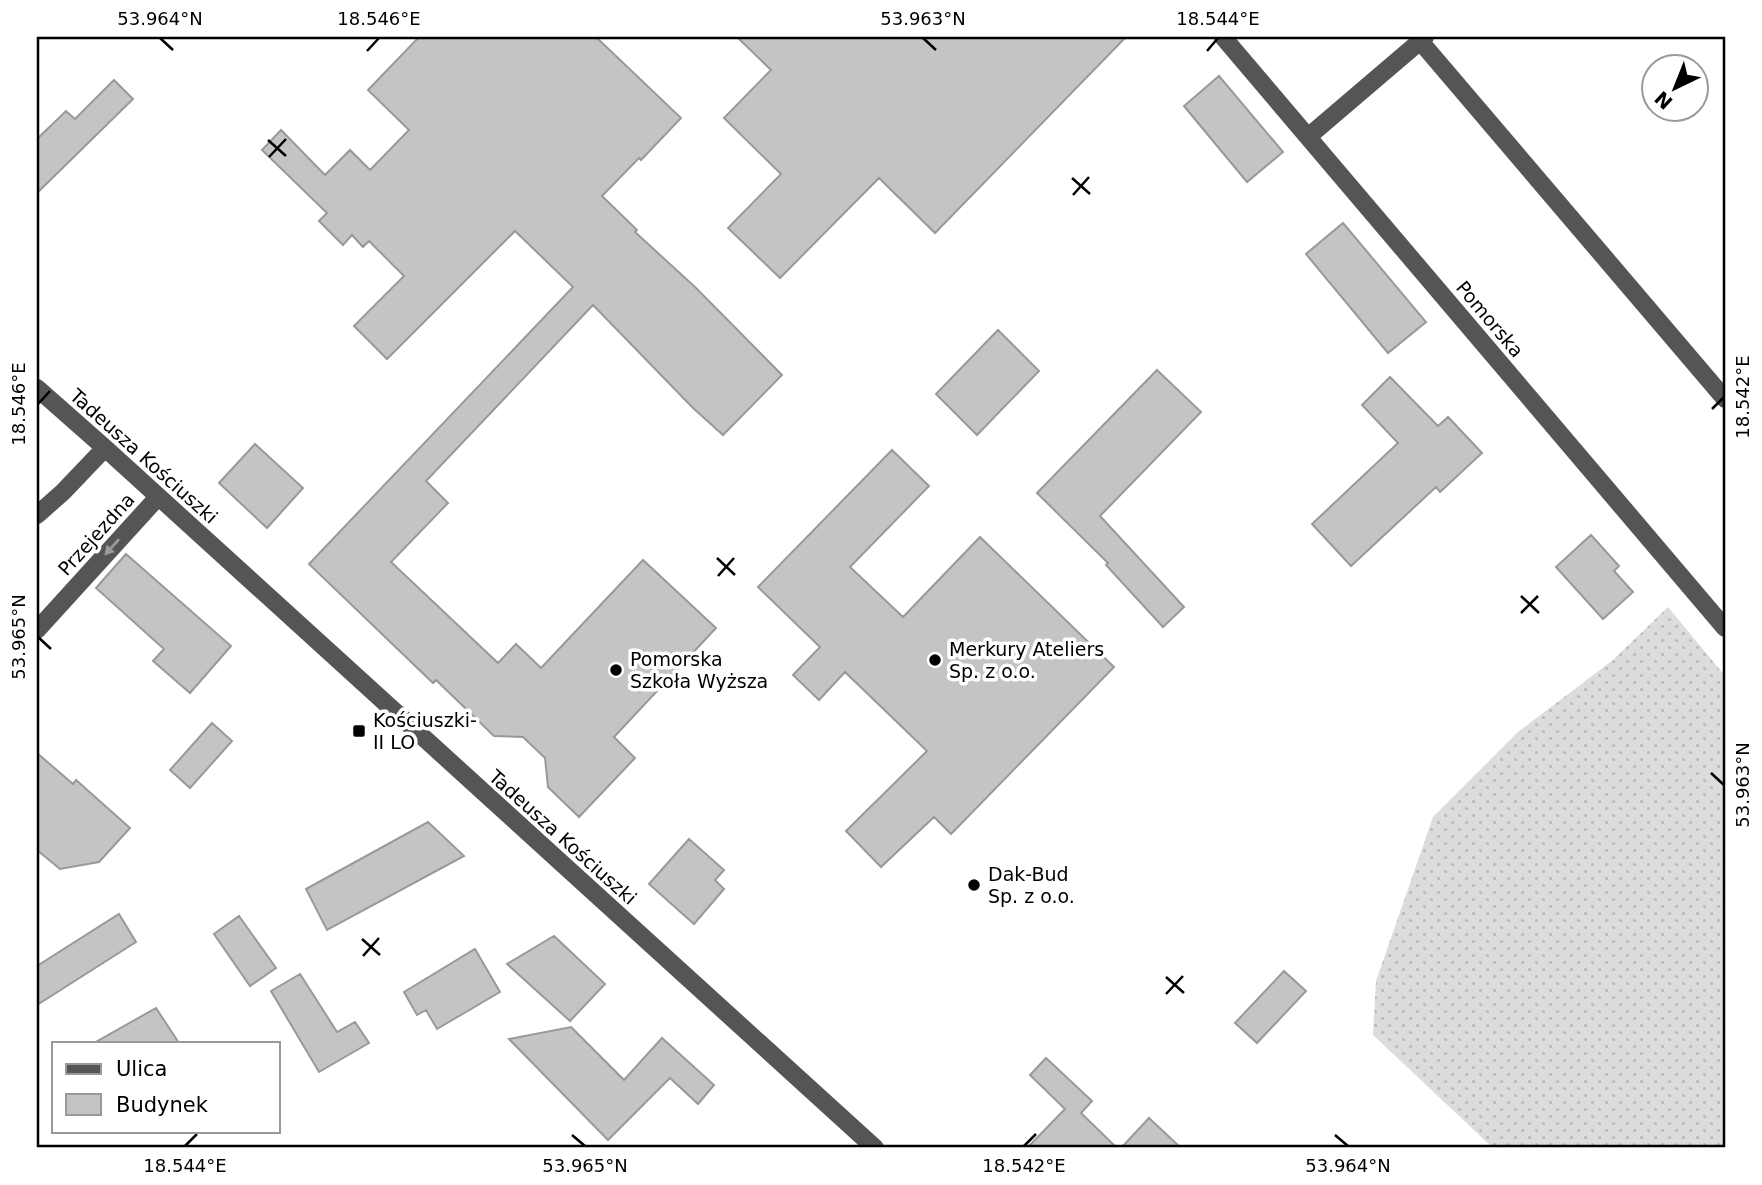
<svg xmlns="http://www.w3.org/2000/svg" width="1762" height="1185" font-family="'DejaVu Sans',sans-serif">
  <defs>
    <pattern id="grass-dots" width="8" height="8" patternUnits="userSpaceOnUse" patternTransform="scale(1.75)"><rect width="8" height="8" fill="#dcdcdc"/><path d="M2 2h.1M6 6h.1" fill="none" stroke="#bbb" stroke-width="1.8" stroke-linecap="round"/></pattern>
  </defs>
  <rect width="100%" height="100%" fill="#fff"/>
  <path fill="url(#grass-dots)" d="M1668,607L1725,676V1148H1493L1373,1035L1376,981L1433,817L1518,732L1613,660Z"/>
  <path fill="#c4c4c4" stroke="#999" stroke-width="2" d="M419,37H596L681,118L641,160L639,158L602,196L637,230L635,232L695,287L782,375L723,435L693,408L593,305L426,481L448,503L391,562L498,663L516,644L541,668L643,560L716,628L614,737L635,758L579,817L548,787L545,758L523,737L494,736L436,680L433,683L309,564L573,287L515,231L387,359L354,326L404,276L369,241L363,247L352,235L343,245L319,221L327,213L262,150L281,130L325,175L350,150L370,170L409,130L368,90Z
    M737,37H1126L935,233L879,178L780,278L728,228L781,174L724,118L771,70Z
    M1219,76L1283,152L1247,182L1184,106Z
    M114,80L133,99L37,193V139L66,111L75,119Z
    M1343,223L1426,322L1388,353L1306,254Z
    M998,330L1039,371L977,435L936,394Z
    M1157,370L1201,412L1100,516L1184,607L1163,627L1106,565L1108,563L1037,493Z
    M1390,377L1438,426L1448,417L1482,453L1440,492L1436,487L1351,566L1312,524L1398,443L1362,405Z
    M255,444L303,488L267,528L219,483Z
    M892,450L929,486L850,567L903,617L980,537L1114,667L951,834L934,817L881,867L846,831L927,751L845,672L819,700L793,675L820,647L758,587Z
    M1591,535L1619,566L1614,571L1633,592L1603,619L1556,567Z
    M126,554L231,646L190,693L153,661L164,649L96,588Z
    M212,723L232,741L190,788L170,770Z
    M37,753L73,784L76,780L130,828L99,862L60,869L37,850Z
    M428,822L464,856L327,930L306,889Z
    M689,839L724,870L715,880L724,889L694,924L649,884Z
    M119,914L136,942L37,1005V966Z
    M239,916L276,968L250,986L214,934Z
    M554,936L605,984L570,1021L507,964Z
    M475,949L500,992L437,1029L426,1010L417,1015L404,992Z
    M1284,971L1306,991L1257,1043L1235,1023Z
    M300,974L337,1032L355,1022L369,1043L319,1072L271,991Z
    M156,1008L179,1043H94Z
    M571,1027L624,1080L662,1038L714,1085L698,1104L670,1078L608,1140L509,1039Z
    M1046,1058L1092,1101L1081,1113L1117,1148H1027L1065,1109L1030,1075Z
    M1149,1118L1181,1148H1121Z"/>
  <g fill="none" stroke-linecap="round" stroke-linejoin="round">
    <path stroke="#555" stroke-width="18" d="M1223,37L1725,628
      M1420,41L1725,399
      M1309,136L1425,37
      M37,388L105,448L875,1148
      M37,515L63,492L105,448
      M37,630L158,497"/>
  </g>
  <defs><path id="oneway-solid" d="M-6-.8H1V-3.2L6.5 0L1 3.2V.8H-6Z" transform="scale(1.75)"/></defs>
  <use fill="#999" href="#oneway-solid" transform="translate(112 547) rotate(132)"/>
  <path fill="none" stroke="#000" stroke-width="2.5" d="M160,38L173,50M923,38L936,50M367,51L379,38M1207,51L1218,38M268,140L286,156M269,157L286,139M1072,178L1090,194M1073,195L1089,177M38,404L50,391M1712,409L1724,397M717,558L735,575M718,576L734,558M1521,596L1539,613M1521,613L1538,596M38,637L51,649M1711,773L1724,785M362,939L380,955M363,956L379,938M1166,977L1184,993M1166,994L1183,976M572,1135L585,1146M1335,1135L1348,1146M185,1146L197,1134M1024,1146L1036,1134"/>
  <g fill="#000" stroke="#fff" stroke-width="2.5">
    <circle cx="935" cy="660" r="7"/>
    <circle cx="616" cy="670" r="7"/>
    <rect x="352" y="724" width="14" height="14" rx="3.5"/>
    <circle cx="974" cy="885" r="7"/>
  </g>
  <g text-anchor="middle" stroke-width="7" stroke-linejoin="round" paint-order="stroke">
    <g font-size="19" fill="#000" stroke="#fff">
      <text transform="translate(1490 319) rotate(50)" y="7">Pomorska</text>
      <text transform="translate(144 456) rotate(42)" y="7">Tadeusza Kościuszki</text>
      <text transform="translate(96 534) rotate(-48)" y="7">Przejezdna</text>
      <text transform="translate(563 837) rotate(42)" y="7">Tadeusza Kościuszki</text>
    </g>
    <g font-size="19" fill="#000" stroke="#fff" text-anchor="start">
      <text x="949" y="656">Merkury Ateliers<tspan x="949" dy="22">Sp. z o.o.</tspan></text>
      <text x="630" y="666">Pomorska<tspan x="630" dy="22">Szkoła Wyższa</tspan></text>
      <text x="373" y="727">Kościuszki-<tspan x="373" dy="22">II LO</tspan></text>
      <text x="988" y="881">Dak-Bud<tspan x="988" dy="22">Sp. z o.o.</tspan></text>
    </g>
  </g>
  <rect width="1762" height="1185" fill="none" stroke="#ffffff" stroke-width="77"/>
  <rect x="52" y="1042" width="228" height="91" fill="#ffffff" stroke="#999999" stroke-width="2"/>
  <rect x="66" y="1064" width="35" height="10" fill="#555555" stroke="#999999" stroke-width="2"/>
  <text x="116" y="1076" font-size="21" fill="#000000">Ulica</text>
  <rect x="66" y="1094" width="35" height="21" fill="#c4c4c4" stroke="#999999" stroke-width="2"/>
  <text x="116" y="1112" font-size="21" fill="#000000">Budynek</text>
  <g transform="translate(1675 88) rotate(223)"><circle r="33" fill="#ffffff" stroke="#999999" stroke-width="2"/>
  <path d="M0-5L12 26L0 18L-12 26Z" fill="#000000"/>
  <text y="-10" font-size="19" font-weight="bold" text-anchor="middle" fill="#000000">N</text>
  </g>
  <rect x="38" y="38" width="1686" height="1108" fill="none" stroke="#000" stroke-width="2.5"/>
  <g font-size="18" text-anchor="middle" fill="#000">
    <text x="160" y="25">53.964°N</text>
    <text x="379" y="25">18.546°E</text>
    <text x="923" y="25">53.963°N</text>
    <text x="1218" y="25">18.544°E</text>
    <text transform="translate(1743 397) rotate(-90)" y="6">18.542°E</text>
    <text transform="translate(19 404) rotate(-90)" y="6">18.546°E</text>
    <text transform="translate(19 637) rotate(-90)" y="6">53.965°N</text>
    <text transform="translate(1743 785) rotate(-90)" y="6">53.963°N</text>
    <text x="185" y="1172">18.544°E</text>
    <text x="585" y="1172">53.965°N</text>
    <text x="1024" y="1172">18.542°E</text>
    <text x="1348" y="1172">53.964°N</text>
  </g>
</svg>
